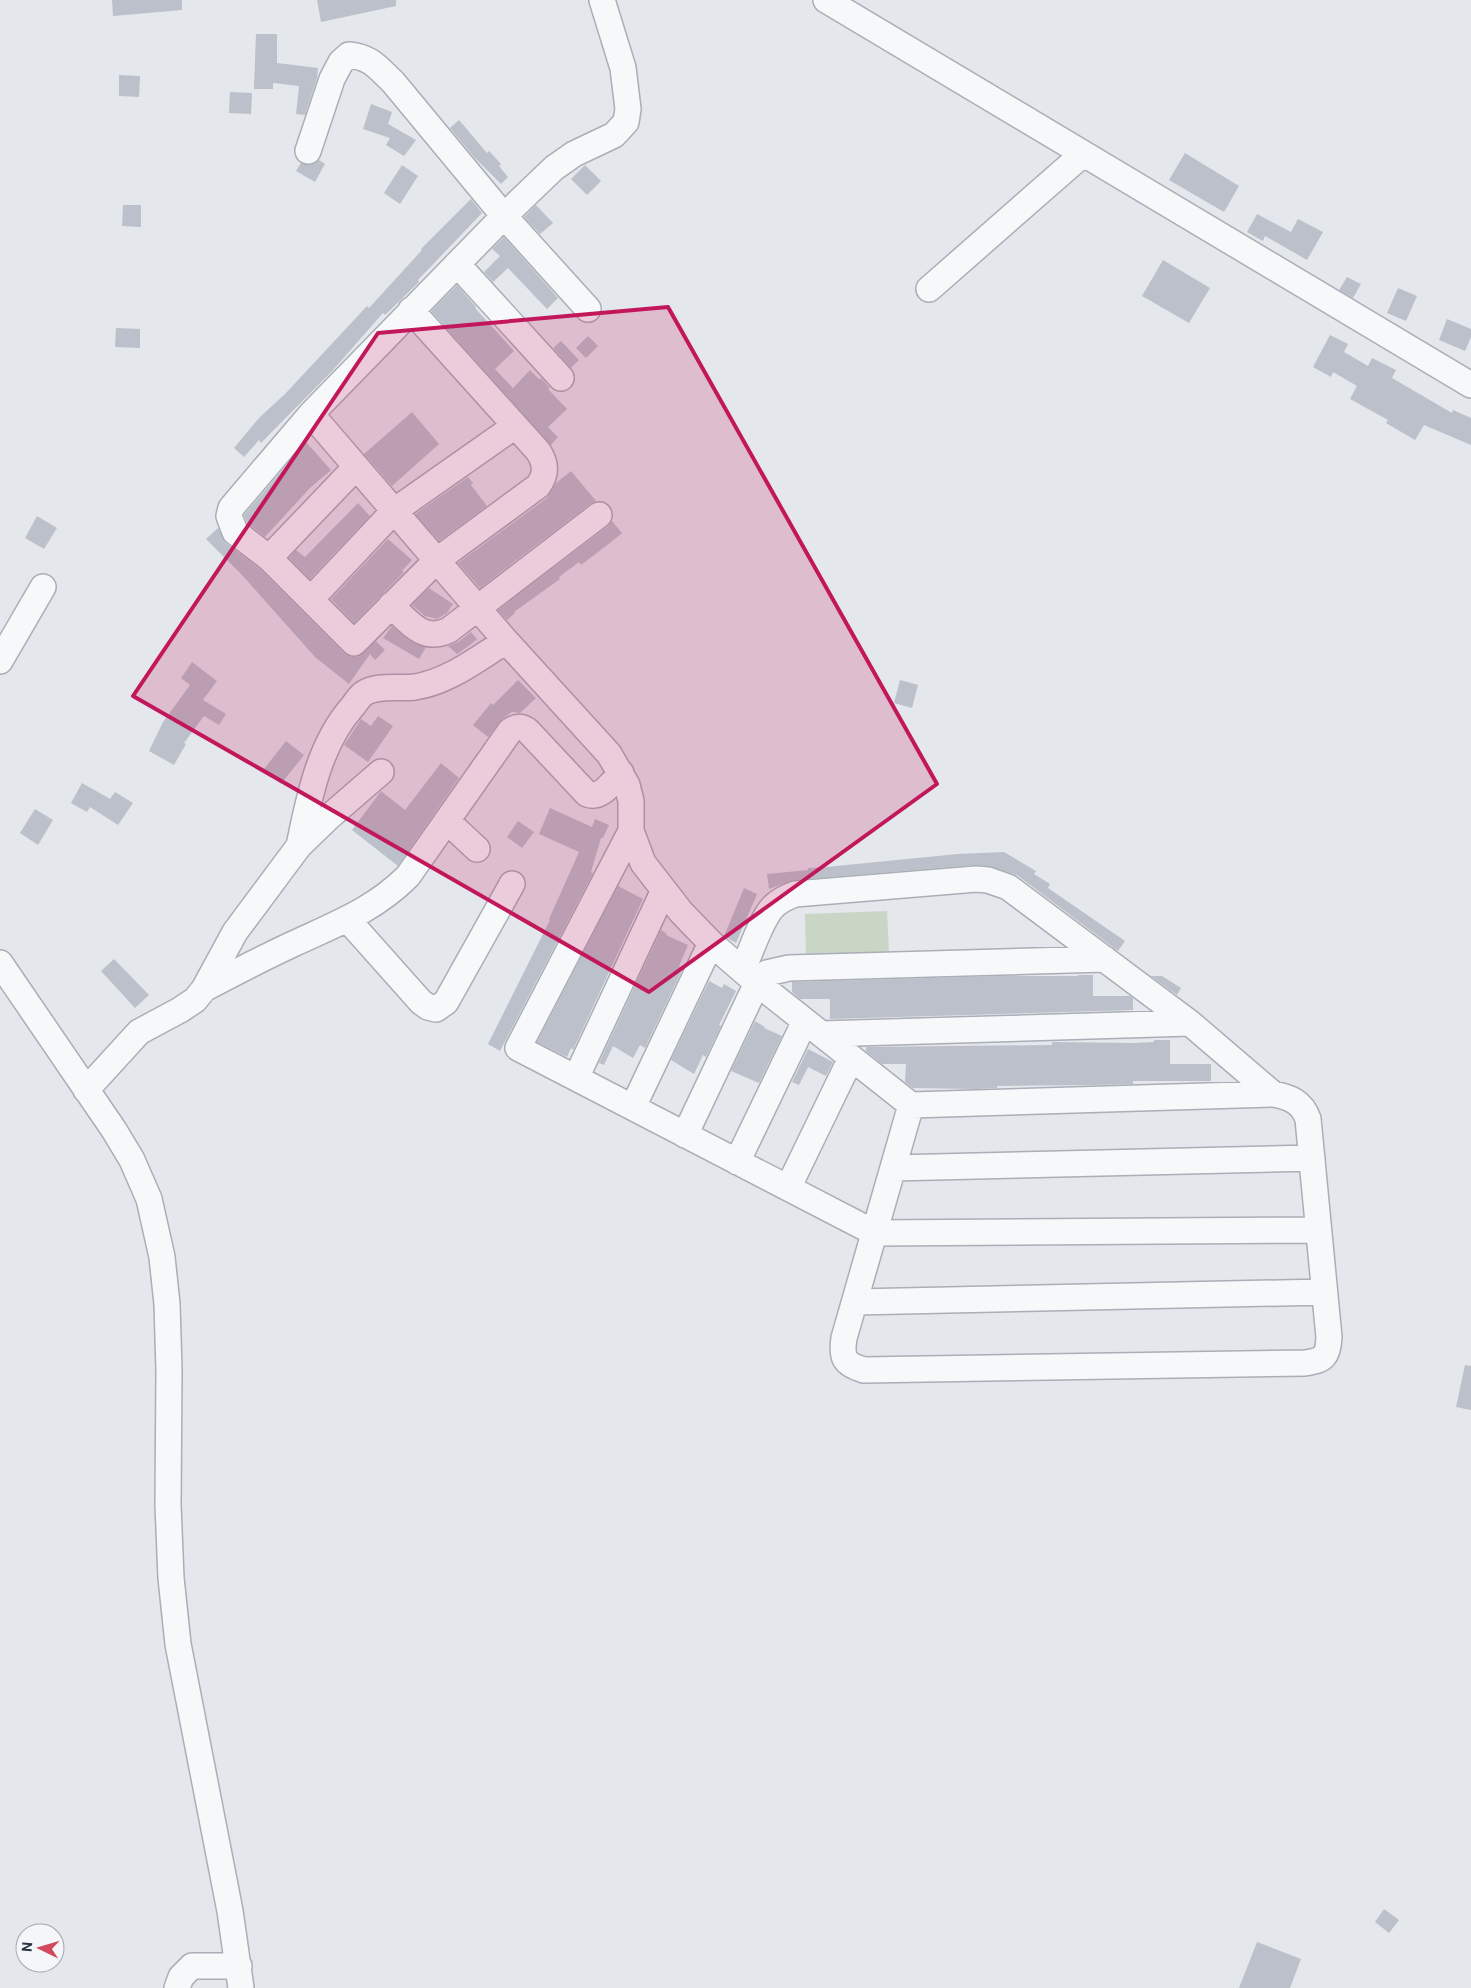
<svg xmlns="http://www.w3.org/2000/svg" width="1471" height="1988" font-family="Roboto,sans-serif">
  <rect width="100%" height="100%" fill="#e4e7ec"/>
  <path fill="#c9d6c5" d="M887,911L889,952L806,954L805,914Z"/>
  <path fill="#bbc0ca" d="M112,0H182V10L113,16Z
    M317,0H396V6L321,22Z
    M256,34H277V63L318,68L317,78L305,115L296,114L299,86L273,83V89H254Z
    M119,75L140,76L139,97L119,96Z
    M230,92L252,93L251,114L229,113Z
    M371,104L392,112L388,124L416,140L404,156L386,145L390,138L363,129Z
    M459,120L487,153L489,151L501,164L499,166L508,177L501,184L475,158L450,128Z
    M1185,153L1239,186L1224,212L1169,180Z
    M319,160L325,164L315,182L296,171L301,163L310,165Z
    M402,165L418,176L400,204L384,193Z
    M585,165L601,181L587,195L571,179Z
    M471,199L482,213L418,280L419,282L385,315L383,313L333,370L261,443L259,440L244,457L234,448L259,418L285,394L367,306L369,308L422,250L421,249Z
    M123,205H141V227L122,226Z
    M536,205L553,223L540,234L524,217Z
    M1257,214L1291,232L1298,219L1323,232L1307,260L1265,236L1263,241L1247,232Z
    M504,237L558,298L547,309L508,268L493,282L484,272L500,256L492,249Z
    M1163,260L1210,288L1189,323L1142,296Z
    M1347,277L1361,284L1353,298L1339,290Z
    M457,285L476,307L475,308L514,351L495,369L513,388L530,370L539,379L541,378L550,388L548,389L567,409L548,427L558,437L551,445L431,311Z
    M1398,288L1417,296L1406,321L1387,313Z
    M1447,319L1471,329V337L1465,351L1439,340Z
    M116,328L140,329V348L115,347Z
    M1330,335L1348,344L1344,352L1368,366L1372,358L1396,370L1392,378L1452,413L1453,410L1471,418V445L1424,425L1415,440L1386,423L1388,420L1350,399L1357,386L1333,372L1331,377L1313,367Z
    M588,336L598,346L586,358L576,348Z
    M561,341L579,360L571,368L553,348Z
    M412,412L439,444L392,486L364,454Z
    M306,442L331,470L310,488L265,537L247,523L244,515Z
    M571,471L596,501L590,504L480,588L458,563L547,498L556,483Z
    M468,477L473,483L471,485L487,506L439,541L415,514Z
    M358,503L370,516L310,579L289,558L296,550L305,557Z
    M37,516L57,528L44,549L25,538Z
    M612,521L622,533L610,543L581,565L579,562L559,577L560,579L514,612L515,613L507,620L498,610L608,526Z
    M218,528L226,543L260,569L344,653L351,657H358L376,641L385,650L375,660L370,654L349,684L315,657L242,575L206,539Z
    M388,539L412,560L402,571L404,572L354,623L331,599Z
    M429,588L453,604L447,613L437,619L425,616L412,605Z
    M392,626L409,640L426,647L419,659L383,638Z
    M471,632L477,639L470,645L457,654L448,646L458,642Z
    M192,662L217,681L203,700L226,714L219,725L204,716L184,743L186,744L174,765L149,751L163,722L190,685L181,678Z
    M518,680L536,698L520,713L512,712L502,719L488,737L473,725L491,703L493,705Z
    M900,680L918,685L912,708L894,703Z
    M378,716L393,726L368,762L344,745L361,719L371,726Z
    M286,741L304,755L281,784L264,769Z
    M441,763L459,778L398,866L352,830L381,791L405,810Z
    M82,783L110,799L115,792L133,803L118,825L90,807L87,812L71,803Z
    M550,808L592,827L595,819L609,825L603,838H601L591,872L593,873L500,1051L488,1044L550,920L549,919L579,852L539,834Z
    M35,809L53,820L38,845L20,833Z
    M518,821L534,832L522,848L507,837Z
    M1004,852L1036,871L1034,874L1050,884L1048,888L1125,941L1118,951L1017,875L989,866L975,865L794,880L769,889L767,874L808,870V868L826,867L958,854Z
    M618,886L643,899L573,1050L571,1048L567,1057L537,1042Z
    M744,888L757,894L736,943L724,936Z
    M661,930L667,934L666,935L688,945L679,966L683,968L645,1048L640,1045L633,1058L613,1046L604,1065L599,1063Z
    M114,959L149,995L135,1008L101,971Z
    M1078,975H1093V996H1130L1133,998V1010L830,1019V999H800L792,992V982L1000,976H1078Z
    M1151,976H1162L1181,988L1177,995Z
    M709,981L722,988L724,984L736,991L719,1025L721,1026L706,1057L703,1055L694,1074L671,1060Z
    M755,1021L765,1027L764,1028L782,1036L759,1083L731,1071Z
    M1154,1040H1170V1064H1211V1081H1133V1084L1093,1085L997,1086V1088L976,1089L913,1088L905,1082L906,1064H882L866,1051V1047L1052,1045V1042L1135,1043L1154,1042Z
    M808,1049L833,1062L826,1076L808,1067L799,1085L792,1082Z
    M1465,1365L1471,1366V1410L1456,1407Z
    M1384,1909L1399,1920L1389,1933L1375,1922Z
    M1257,1942L1301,1959L1290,1988H1239Z"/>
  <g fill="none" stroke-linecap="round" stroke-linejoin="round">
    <defs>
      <path id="minor" d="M826,0L1471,385
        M308,151L332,79L341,62L349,55C371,57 378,68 393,82L504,216L588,309
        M457,264L561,378
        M929,289L1083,154
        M411,310L538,451C546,463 547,474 538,486L436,561L354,643L269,558L235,532L229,516L231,508L311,414L504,216L554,168L574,154L614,135L626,122L628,109L623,68L602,0
        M311,414L506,641L609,754L627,785L631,801V831L643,863L681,912L711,943L757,983L911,1105L1273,1094C1290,1097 1302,1102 1308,1119L1329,1337C1328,1357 1324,1360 1305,1363L864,1370C844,1364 841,1358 844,1338L911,1105
        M269,558L356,467
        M311,599L394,511L515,426
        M391,605C409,622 423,643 449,630L599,515
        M0,661L43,587
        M447,821L477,849
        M631,831L518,1048L875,1233L1318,1230
        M299,846C309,798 319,744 353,706C356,702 359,697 363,694C376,684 399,689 415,687C448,682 477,659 506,641
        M348,920L421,1002L428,1007L436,1009L446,1002L512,884
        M0,963L114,1130L132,1160L149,1199L162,1257L167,1304L169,1370L168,1505L171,1578L178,1644L230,1911L241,1988
        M743,970C750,953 762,917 774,906C780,900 787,897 795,894L976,879L988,880L1008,887L1190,1023L1273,1094
        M204,989C234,973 263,958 293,944C336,924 374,910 408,876L510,731C517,726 522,726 528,731L587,794C601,800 612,782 621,773
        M822,1034L1190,1023
        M576,1078L664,890
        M86,1090L139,1032L180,1010L195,1000L204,989L235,932L299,846L329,817L381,772
        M633,1107L711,943
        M685,1135L757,983L767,973L789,968L1105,959
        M737,1162L805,1021
        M893,1168L1312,1158
        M788,1188L851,1058
        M855,1302L1324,1292
        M177,1988L181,1977L192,1966H239"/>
    </defs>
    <use href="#minor" stroke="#a9aeb7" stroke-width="28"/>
    <use href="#minor" stroke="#f7f8fa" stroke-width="25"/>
  </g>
  <path fill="#c2185b" fill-opacity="0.2" stroke="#c2185b" stroke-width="4" stroke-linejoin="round" d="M668,307L937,784L649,992L133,696L378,333Z"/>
  <g transform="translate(40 1948) rotate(275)"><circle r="24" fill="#f4f6f9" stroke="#a4a8b1"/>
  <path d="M0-4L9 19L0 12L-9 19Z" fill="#d1495b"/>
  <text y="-8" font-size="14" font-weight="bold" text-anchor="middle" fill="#2b3445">N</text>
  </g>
</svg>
